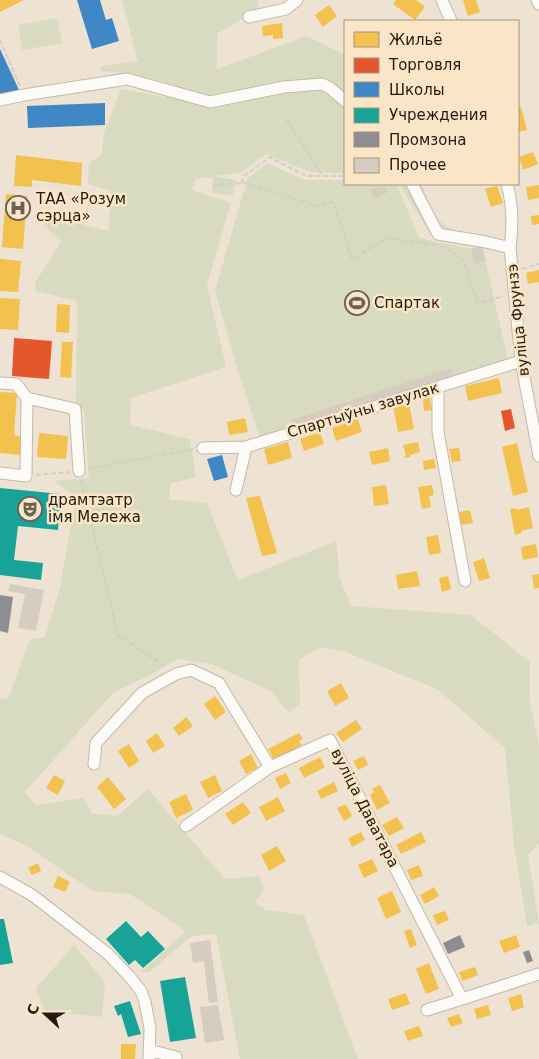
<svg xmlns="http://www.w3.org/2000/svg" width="539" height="1059" font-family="'DejaVu Sans',sans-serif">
  <rect width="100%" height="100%" fill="#eee3d2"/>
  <path fill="#d9dbc1" d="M122,0H257L259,9L217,34V69L307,36L345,55V173L310,172L266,154L242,172L214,176L236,180L233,195L212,193L213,177L196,179L192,190L231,203L207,285L226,367L131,398L130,425L190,439L196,477L170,484L169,499L207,503L238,580L336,541L340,579L351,606L471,615L530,662V701L539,745V843L528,855L539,923L527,926L514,845L505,748L437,689L343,651L320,647L299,660L300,704L289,713L272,692L212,664L177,659L154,673L113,693L25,792L35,805L84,798L91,813L117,816L148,789L225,879L259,876L264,889L255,902L266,910L304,915L358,1059H240L216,934L192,936L149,972H141L186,931L130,894L93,891L25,845L0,834V698L8,699L30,639L45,637L60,587L76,497L54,481L89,478L84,410L76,403L77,301L36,291L35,283L61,242L43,224L51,216L109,231L110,191L88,184L89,163L102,154L104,132L121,89L172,98L176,85L133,74L100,71L101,66L138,61Z
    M57,18L62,43L22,50L18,25Z
    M267,163L304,180H345V184H397L419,238L471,249L482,246L508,360L260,438L236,364L215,291L246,183L248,178Z
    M399,184H422L435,219L461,234L428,231Z
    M74,945L105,982L102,1017L44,1011L36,988Z"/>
  <path fill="#f2c14e" d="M0,0H24L0,12Z
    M396,0H416L425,7L415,20L393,4Z
    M463,0H476L480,12L468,16Z
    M329,5L337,16L323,27L315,15Z
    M282,23L283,38L273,39V35L263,36L262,26Z
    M521,107L527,130L518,132V108Z
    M533,152L538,164L523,170L519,157Z
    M16,155L82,163L81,186L32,180V187L14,186Z
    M539,185V198L528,200L526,187Z
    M497,186L503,203L491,207L485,189Z
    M6,194L27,196L23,249L2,247Z
    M539,215V224L532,225L531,216Z
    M0,259L21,261L18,292L0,291Z
    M539,270V282L528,284L526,273Z
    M0,298L20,299L18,330L0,329Z
    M57,304L70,305L69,333L56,332Z
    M62,342H73L71,378L60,377Z
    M499,378L502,393L468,401L465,386Z
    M0,392L17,393L14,435L23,437L21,455L0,453Z
    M429,396L432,410L424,411L423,397Z
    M409,403L414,429L398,432L393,406Z
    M245,418L248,432L229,435L227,422Z
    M358,419L362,432L336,441L332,428Z
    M320,432L324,444L304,451L300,439Z
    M39,433L68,436L66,459L37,457Z
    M288,442L292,458L268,465L264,449Z
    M418,442L420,452L410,455V457L405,458L404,456H406L403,445Z
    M517,443L528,492L513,496L502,447Z
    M388,448L390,461L372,465L369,452Z
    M459,448L461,461L452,462L449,449Z
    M434,459L436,468L424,470L423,461Z
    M386,485L389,504L374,506L372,487Z
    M432,485L434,495L429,496L431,507L422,509L418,487Z
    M260,496L277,553L262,556L246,498Z
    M529,507L533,528L521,531L522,533L515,535L510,509L516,508L517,510Z
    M470,510L473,523L461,525L459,512Z
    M438,535L441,553L429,555L426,537Z
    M536,544L538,557L523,560L521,547Z
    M484,558L490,578L479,581L473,562Z
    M417,571L420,586L398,589L396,575Z
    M539,574V588L534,589L532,575Z
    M448,576L451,589L442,592L439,578Z
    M341,683L349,698L335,706L327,691Z
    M215,696L226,712L215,720L204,704Z
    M186,717L193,726L179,736L173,728Z
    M356,720L362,729L343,742L336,733Z
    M157,733L165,746L153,753L146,741Z
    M299,733L303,739L299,741L302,745L274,760L268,749Z
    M129,744L139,761L129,768L118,751Z
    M251,754L258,768L246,774L239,761Z
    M364,756L368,765L358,770L353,761Z
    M320,757L325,767L304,778L299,768Z
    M286,773L291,783L280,789L275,778Z
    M54,775L65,781L58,795L46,788Z
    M215,775L222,791L208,798L200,782Z
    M108,777L126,799L114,809L97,787Z
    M334,782L338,791L321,799L317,791Z
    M380,785L390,803L377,810L370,795L374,792L372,789Z
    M186,794L193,810L176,818L169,802Z
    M278,797L285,811L266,821L259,807Z
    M243,802L251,813L233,825L225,814Z
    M346,804L352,816L344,821L337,808Z
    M397,817L404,828L389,836L382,825Z
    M361,832L365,840L352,847L348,838Z
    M421,832L426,842L401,854L396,845Z
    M277,846L286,861L269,871L261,855Z
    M372,859L378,871L364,878L358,865Z
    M38,863L41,871L32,875L28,868Z
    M419,865L423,876L411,880L407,870Z
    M58,876L70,882L65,892L53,887Z
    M434,887L439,896L425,904L420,895Z
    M392,891L401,912L386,919L377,898Z
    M445,911L449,920L437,925L433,915Z
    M411,929L417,945L410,948L404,931Z
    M516,935L520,947L504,953L499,941Z
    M429,963L439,989L426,994L416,969Z
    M475,967L478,975L462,981L459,972Z
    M406,993L410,1004L392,1010L388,999Z
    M521,994L524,1007L512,1011L508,998Z
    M488,1005L491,1015L477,1019L474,1009Z
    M459,1014L463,1023L451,1027L447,1018Z
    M419,1026L423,1036L408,1041L404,1031Z
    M121,1044H136L135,1059H121Z"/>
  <path fill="#e4572e" d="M14,338L52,341L49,379L12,376Z
    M511,409L515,428L505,431L501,411Z"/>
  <path fill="#3f88c5" d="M77,0H100L106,20L112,18L119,41L92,49Z
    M0,49L19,90L2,98L0,93Z
    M105,103V125L28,128L27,106Z
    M222,455L228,477L214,481L207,459Z"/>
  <path fill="#17a398" d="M0,488L61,494L58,530L18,526L14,560L43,563L41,580L0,575Z
    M0,919H4L13,963L0,965Z
    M126,921L141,937L148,931L165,949L143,968L135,960L129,965L106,939Z
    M185,977L196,1038L170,1042L160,981Z
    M130,1001L141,1034L128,1037L121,1014L118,1016L114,1006Z"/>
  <path fill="#8d8d92" d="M0,595L13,597L8,633L0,631Z
    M460,935L465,947L448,954L443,943Z
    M529,950L533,961L527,963L523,952Z"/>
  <path fill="#d6ccbf" d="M385,185L387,193L373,198L370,190Z
    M482,246L486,261L474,264L471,249Z
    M451,368L454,377L294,428L291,420Z
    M10,584L44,590L36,631L18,628L25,594L8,591Z
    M210,940L218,1002L209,1003L204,961L193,963L190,943Z
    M218,1005L224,1040L205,1043L200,1007Z"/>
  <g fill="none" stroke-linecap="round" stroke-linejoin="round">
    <defs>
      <path id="minor" d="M442,0L451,21
        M537,0L539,4
        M249,17L286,9L297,0
        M0,100L24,95L127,79L210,102L284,87L322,84L330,88L345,101
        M412,184L438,234L486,242L510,248
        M507,184C513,205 513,226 510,248L521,361L539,456
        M0,383L16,384L27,398L75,409L79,471
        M438,387V432L465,581
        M203,448L246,447L521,361
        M0,473L26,476L27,398
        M236,490L246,447
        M94,764L96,743L142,693L176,674L191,670L219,683L270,767L330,740L462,999L539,974
        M186,826L270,767
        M0,877L32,895L80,932L108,954L129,976L141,991L145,1002L150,1028L149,1059
        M427,1010L462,999
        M149,1050L176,1057V1059"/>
    </defs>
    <use href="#minor" stroke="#c1b8ac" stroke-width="13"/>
    <path stroke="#d1ceca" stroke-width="2" stroke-dasharray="5 2.5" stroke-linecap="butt" d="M0,40L20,86
      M286,119L323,176
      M241,183L245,175L270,157L306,176H345
      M213,185L246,183L319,206L333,202L352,259L387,238L436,245
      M441,246L454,253L464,262L478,303L504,296
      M522,269L539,264
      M88,469L194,449
      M36,475L69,472
      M81,480L118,635L166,667"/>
    <use href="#minor" stroke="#fcfbf8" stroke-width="11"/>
  </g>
  <defs>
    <symbol id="hospital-ring" viewBox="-11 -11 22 22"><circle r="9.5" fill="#fae5c6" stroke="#6a6154" stroke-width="1.5"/><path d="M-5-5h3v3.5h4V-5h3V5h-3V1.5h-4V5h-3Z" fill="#6a6154"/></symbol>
    <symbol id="stadium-ring" viewBox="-11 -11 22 22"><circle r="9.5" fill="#fae5c6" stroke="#6a6154" stroke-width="1.5"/><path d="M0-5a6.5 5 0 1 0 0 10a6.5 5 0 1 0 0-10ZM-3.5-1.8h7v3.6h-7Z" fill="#6a6154"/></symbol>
    <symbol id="theatre-ring" viewBox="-11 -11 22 22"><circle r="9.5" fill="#fae5c6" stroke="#6a6154" stroke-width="1.5"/><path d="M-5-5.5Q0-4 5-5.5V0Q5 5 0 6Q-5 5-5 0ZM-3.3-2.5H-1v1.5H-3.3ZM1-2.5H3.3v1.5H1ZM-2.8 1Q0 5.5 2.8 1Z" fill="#6a6154"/></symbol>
  </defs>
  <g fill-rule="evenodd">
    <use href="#hospital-ring" x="4" y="194" width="28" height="28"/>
    <use href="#stadium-ring" x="343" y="289" width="28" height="28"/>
    <use href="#theatre-ring" x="16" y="495" width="28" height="28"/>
  </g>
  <g text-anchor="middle" stroke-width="5" stroke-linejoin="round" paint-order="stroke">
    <g font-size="15" fill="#231b10" stroke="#fae5c6" text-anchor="start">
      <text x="36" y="204">ТАА «Розум<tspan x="36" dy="17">сэрца»</tspan></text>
      <text x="374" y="308">Спартак</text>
      <text x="48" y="505">драмтэатр<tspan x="48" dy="17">імя Мележа</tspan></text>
    </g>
    <g font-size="15" fill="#231b10" stroke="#fae5c6">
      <text transform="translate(518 320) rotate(-96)" y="5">вуліца Фрунзэ</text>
      <text transform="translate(363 410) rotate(-17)" y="5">Спартыўны завулак</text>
      <text transform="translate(365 808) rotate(63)" y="5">вуліца Даватара</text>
    </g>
  </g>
  <rect x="344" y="20" width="175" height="165" fill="#fae5c6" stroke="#a4947d"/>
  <rect x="354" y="32" width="25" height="15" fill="#f2c14e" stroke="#a4947d"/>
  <text x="389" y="45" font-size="15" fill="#231b10">Жильё</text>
  <rect x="354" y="58" width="25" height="15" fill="#e4572e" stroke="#a4947d"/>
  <text x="389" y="70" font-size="15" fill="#231b10">Торговля</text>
  <rect x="354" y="82" width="25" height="15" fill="#3f88c5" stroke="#a4947d"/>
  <text x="389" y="95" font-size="15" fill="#231b10">Школы</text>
  <rect x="354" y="108" width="25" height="15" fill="#17a398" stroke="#a4947d"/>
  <text x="389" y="120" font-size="15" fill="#231b10">Учреждения</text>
  <rect x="354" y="132" width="25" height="15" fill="#8d8d92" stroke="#a4947d"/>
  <text x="389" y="145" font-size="15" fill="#231b10">Промзона</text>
  <rect x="354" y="158" width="25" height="15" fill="#d6ccbf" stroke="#a4947d"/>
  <text x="389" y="170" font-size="15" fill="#231b10">Прочее</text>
  <g transform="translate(45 1014) rotate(291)" stroke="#fae5c6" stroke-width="4" paint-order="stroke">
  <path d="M0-4L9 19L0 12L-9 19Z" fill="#231b10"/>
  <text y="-8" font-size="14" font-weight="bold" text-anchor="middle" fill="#231b10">С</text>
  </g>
</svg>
